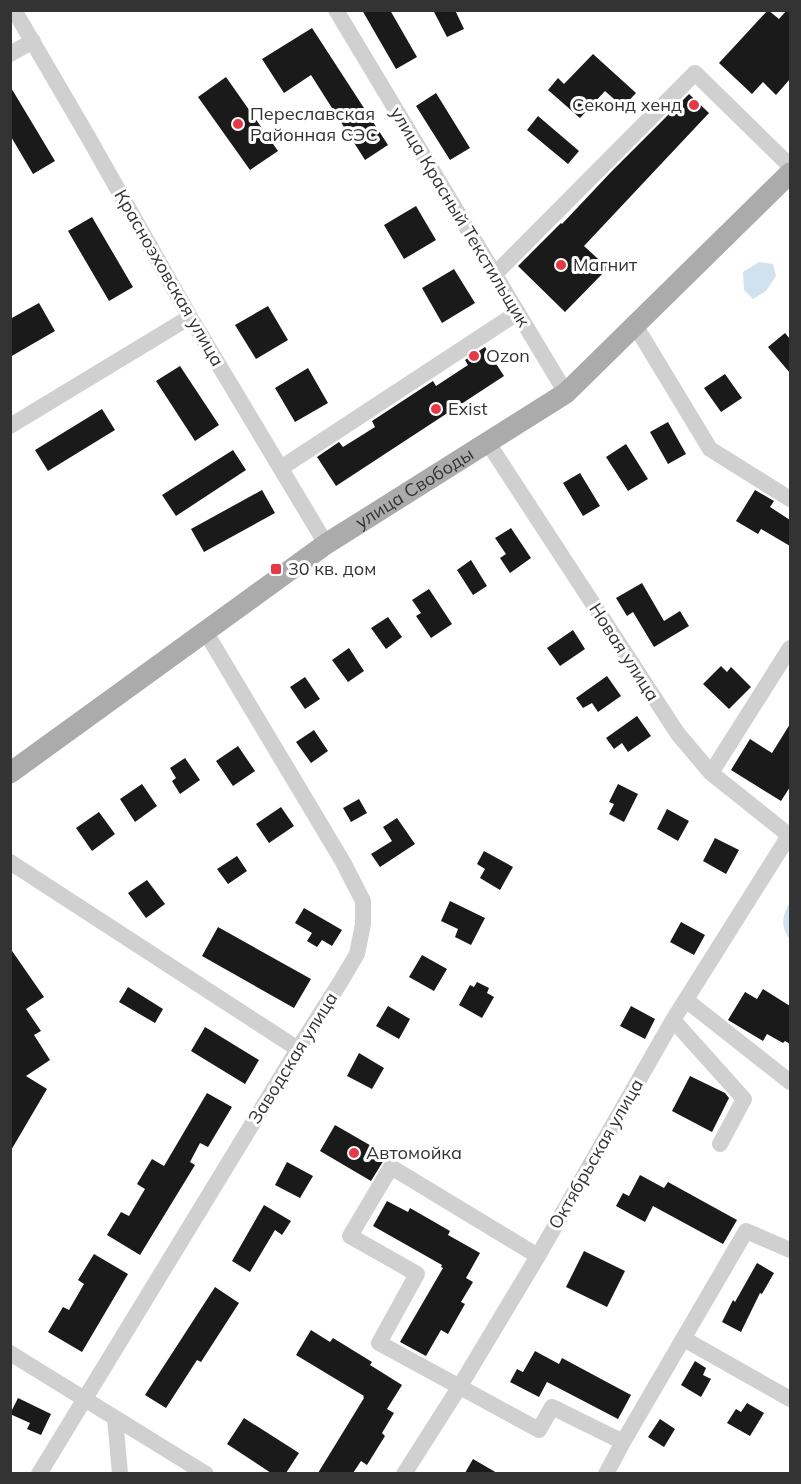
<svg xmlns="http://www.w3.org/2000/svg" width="801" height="1484" font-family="Mulish,sans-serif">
  <rect width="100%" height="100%" fill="#fff"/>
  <path fill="#cfe2ee" d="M759,262L773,264L776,276L766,291L753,299L744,290L743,272Z
    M790,902V940C780,925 782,917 790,902Z"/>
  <path fill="#1a1a1a" d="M362,10H390L417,57L396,69Z
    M433,10H455L464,29L447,37Z
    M768,10L779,19L787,10H790V79L776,95L763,82L752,94L719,63Z
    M312,28L388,145L365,160L311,75L284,93L262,59Z
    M593,54L636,93L623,107L605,91L580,118L548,90L558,78L564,84Z
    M226,77L278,151L250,170L198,97Z
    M10,86L55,161L33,174L10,135Z
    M436,93L470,148L450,160L416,106Z
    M689,94L709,113L584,246L608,268L565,312L518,266L561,223L562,224L611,172Z
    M538,116L579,151L568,164L527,130Z
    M416,206L436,240L404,259L384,225Z
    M92,217L133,287L109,301L68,231Z
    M454,269L475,303L442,323L422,288Z
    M39,303L55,331L10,357V319Z
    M268,306L288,340L256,359L235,325Z
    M785,333L790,339V373L768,347Z
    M485,347L504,376L336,486L317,457L339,442L343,447L375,427L372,421L433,381L436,386L468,365L465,360Z
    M180,366L219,425L195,441L156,381Z
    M308,368L328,403L295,422L275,388Z
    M725,374L742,398L721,412L704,388Z
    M102,409L115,430L48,471L35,450Z
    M668,422L686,454L668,464L650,432Z
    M626,444L648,479L628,491L606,457Z
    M233,450L246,470L176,516L162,495Z
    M580,473L600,506L583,516L563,483Z
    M262,490L275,513L204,552L191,529Z
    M755,490L774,501L770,507L790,520V546L761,529L758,534L736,521Z
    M511,528L531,558L510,573L500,558L506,554L495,538Z
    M471,560L487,586L473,595L457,570Z
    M642,583L664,621L680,611L689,626L654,647L633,612L627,616L616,598Z
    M429,589L452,624L431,638L416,616L421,613L412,600Z
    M388,617L402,637L386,649L371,628Z
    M573,630L585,649L560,666L547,648Z
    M349,648L364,671L348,682L332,660Z
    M721,666L727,672L731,667L751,687L729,709L703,684Z
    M607,676L621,696L598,712L592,703L583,708L576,698Z
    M305,677L320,699L305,709L290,687Z
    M637,716L651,736L628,752L622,743L614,749L606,738Z
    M790,724V787L781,801L731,770L750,739L772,753Z
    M314,730L328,751L311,763L296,742Z
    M238,746L255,771L233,786L216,761Z
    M185,758L200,780L180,794L172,781L176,778L170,768Z
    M142,784L157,806L135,822L120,799Z
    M618,784L638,794L624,822L609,814L614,804L609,802Z
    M359,799L367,813L351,822L343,808Z
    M281,807L294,826L269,843L256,824Z
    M667,809L689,821L678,841L657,829Z
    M99,812L115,834L92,851L76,828Z
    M397,818L415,844L380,867L371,854L392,841L383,827Z
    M715,838L739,850L726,874L703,861Z
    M484,851L513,867L500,890L480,878L485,869L477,864Z
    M237,856L247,871L228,884L217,869Z
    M147,880L165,904L146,918L128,893Z
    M450,901L485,918L471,945L455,937L458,929L441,921Z
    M304,908L342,930L332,946L322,940L317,947L307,941L312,933L295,923Z
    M681,922L705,935L694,955L670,942Z
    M218,927L311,979L294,1008L202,956Z
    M10,948L44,997L26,1009L41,1031L34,1035L50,1060L26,1076L47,1089L10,1152Z
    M422,955L447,969L434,991L409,977Z
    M477,982L489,988L487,993L494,997L482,1018L459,1005L470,985L474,987Z
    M128,987L163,1009L155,1023L119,1002Z
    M763,989L790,1006V1044L785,1041L783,1043L767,1034L763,1041L728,1020L745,992L757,999Z
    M388,1006L410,1019L399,1039L376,1026Z
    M631,1006L655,1019L645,1039L620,1026Z
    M205,1027L259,1060L245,1084L191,1051Z
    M359,1053L384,1068L372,1089L347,1076Z
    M690,1076L725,1093L729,1098L712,1132L672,1111Z
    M207,1093L232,1107L208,1147L200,1143L190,1162L195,1165L140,1255L107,1235L121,1212L129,1216L145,1189L137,1184L152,1159L164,1166Z
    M335,1125L387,1155L371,1181L320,1151Z
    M287,1162L313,1176L300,1198L275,1185Z
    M640,1175L664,1188L668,1182L737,1220L723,1244L653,1206L645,1222L616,1206L623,1193L629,1196Z
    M387,1201L408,1212L410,1208L450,1231L448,1235L480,1253L466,1278L473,1282L461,1302L465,1304L448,1334L441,1330L426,1356L400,1342L443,1268L441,1267L442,1265L373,1226Z
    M264,1205L291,1221L282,1235L275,1230L250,1272L232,1261Z
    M584,1251L625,1271L607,1307L566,1287Z
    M94,1254L128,1274L82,1352L48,1332L63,1307L69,1310L84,1284L78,1280Z
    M757,1263L774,1273L762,1294L760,1293L741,1332L722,1322L733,1300L735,1302Z
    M215,1287L239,1303L201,1362L197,1360L166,1408L145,1395Z
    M311,1330L330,1342L333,1338L372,1362L370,1365L402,1385L387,1409L394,1413L382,1433L385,1436L367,1465L361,1461L353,1473H318L364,1398L363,1397L364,1396L296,1355Z
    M535,1351L559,1364L562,1358L631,1395L618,1419L547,1382L539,1397L510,1382L517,1369L523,1372Z
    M695,1361L706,1368L703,1375L711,1379L701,1397L681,1385Z
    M18,1398L51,1414L41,1435L27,1429L30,1423L10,1414Z
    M747,1403L764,1413L750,1436L727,1423L736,1409L741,1412Z
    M244,1418L299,1453L286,1473H271L227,1444Z
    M660,1419L675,1429L664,1447L648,1437Z
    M473,1459L497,1473H465Z"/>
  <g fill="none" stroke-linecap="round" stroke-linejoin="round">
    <path stroke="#d0d0d0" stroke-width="16" d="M14,10L87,135L190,317L326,544
      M336,10L566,393
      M10,54L33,41
      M495,274L695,73L790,166
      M635,325L710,449L790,499
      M10,426L190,317
      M488,443L678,734L711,773L790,836
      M281,468L517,313
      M711,773L790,648
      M10,862L298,1049
      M686,1000L790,1082
      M673,1020L744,1099L720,1144
      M538,1256L391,1167L350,1236L417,1274L379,1343L539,1430L552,1407L623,1442L746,1231L790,1250
      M684,1339L790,1399
      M10,1353L206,1474
      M115,1418L120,1474
      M39,1474L298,1049L341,981L357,954L363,924V901L343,862L205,631
      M404,1474L460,1386L538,1256L673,1020L790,834
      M606,1474L623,1442"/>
    <path stroke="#ababab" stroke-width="21" id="s1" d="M10,773L326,544L566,393L790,173"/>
  </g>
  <g fill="#e63946" stroke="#fff" stroke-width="2">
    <circle cx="694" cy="105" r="6"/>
    <circle cx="238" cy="124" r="6"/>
    <circle cx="561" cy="265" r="6"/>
    <circle cx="474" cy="356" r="6"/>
    <circle cx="436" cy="409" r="6"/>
    <rect x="270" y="563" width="12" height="12" rx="3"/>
    <circle cx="354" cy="1153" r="6"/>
  </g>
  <g text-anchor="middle" stroke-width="6" stroke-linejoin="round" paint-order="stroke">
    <g font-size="18" fill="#333" stroke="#fff" text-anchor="start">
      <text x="682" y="111" text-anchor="end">Секонд хенд</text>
      <text x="250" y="120">Переславская<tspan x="250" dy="21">Районная СЭС</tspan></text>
      <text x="573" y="271">Магнит</text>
      <text x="486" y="362">Ozon</text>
      <text x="448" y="415">Exist</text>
      <text x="288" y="575">30 кв. дом</text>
      <text x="366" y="1159">Автомойка</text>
    </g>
    <g font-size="18" fill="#333" stroke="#fff">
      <text transform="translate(460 217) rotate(59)" y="6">улица Красный Текстильщик</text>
      <text transform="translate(169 278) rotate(60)" y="6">Красноэховская улица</text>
      <text dy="6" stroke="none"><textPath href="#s1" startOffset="495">улица Свободы</textPath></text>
      <text transform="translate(624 652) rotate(57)" y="6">Новая улица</text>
      <text transform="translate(293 1058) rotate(-58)" y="6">Заводская улица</text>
      <text transform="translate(596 1154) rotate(-60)" y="6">Октябрьская улица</text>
    </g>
  </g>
  <rect width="801" height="1484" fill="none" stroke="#333333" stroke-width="24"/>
</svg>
